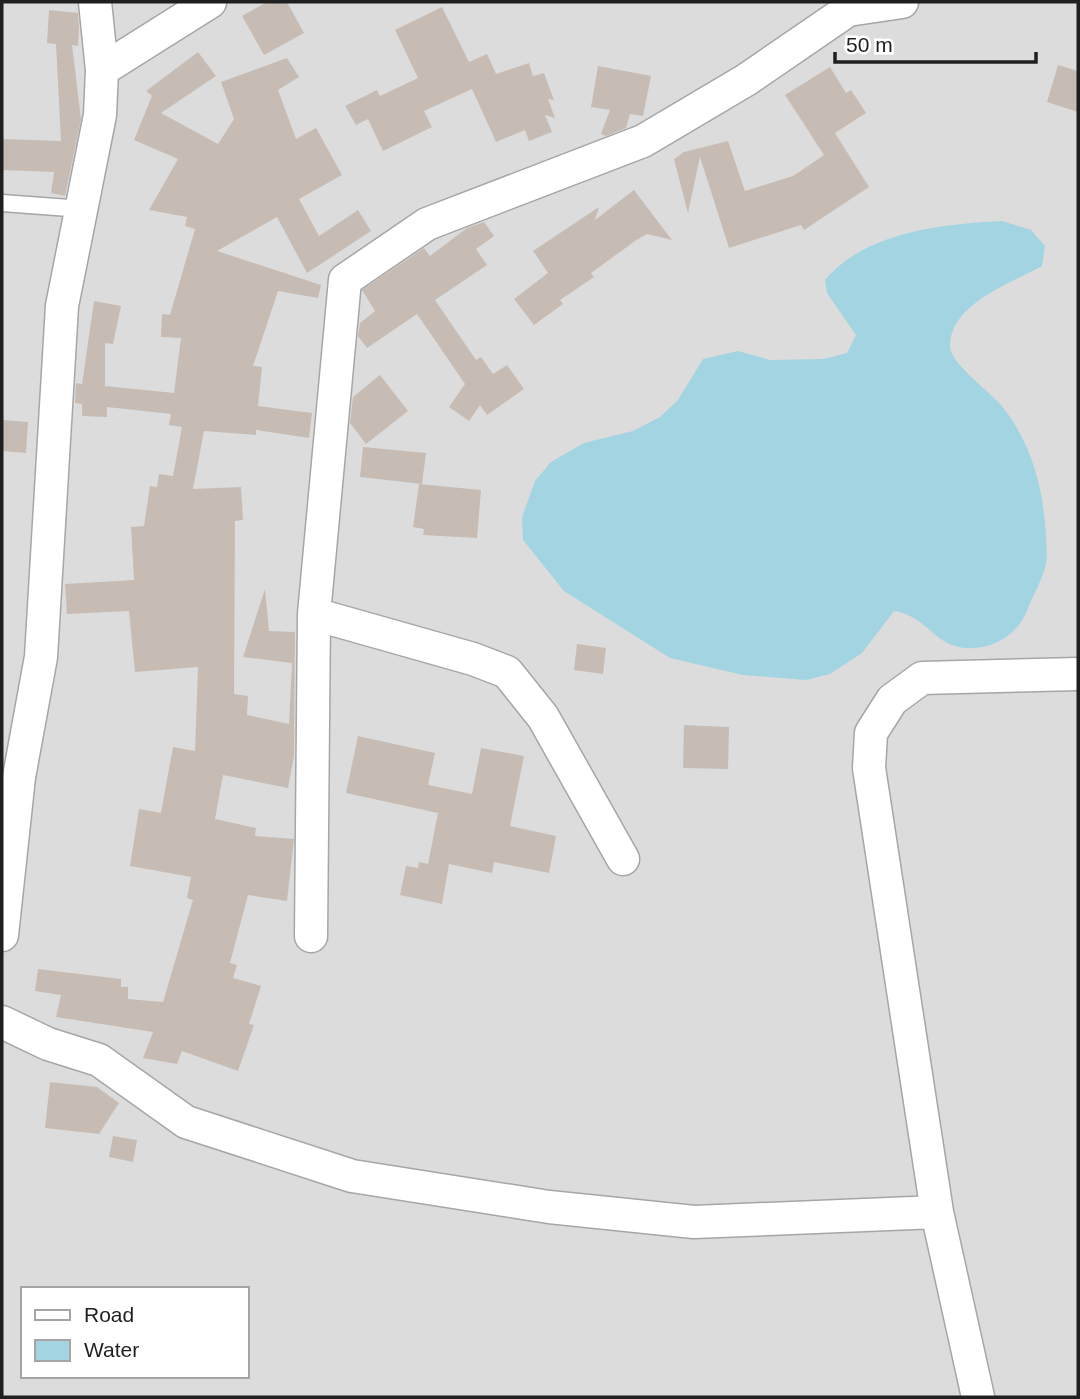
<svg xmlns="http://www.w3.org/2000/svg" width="1080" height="1399" font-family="Helvetica,sans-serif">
  <rect width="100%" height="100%" fill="#f1ede5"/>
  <path fill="#dddcdc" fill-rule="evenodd" d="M2,2H1078V1397H2ZM23,1289H247V1376H23Z"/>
  <path fill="#a2d4e1" d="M1002,221L1031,230L1045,246L1042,266C1011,283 950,304 950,346C950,363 989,391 1001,405C1032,443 1044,490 1046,538C1046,546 1048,556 1046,564C1042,581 1032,597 1026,613C1016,636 991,650 967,648C934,647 928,616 894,611L862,653L830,674L806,680L743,675L670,658L564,591L523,540L522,517L535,481L551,462L584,443L633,431L660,417L678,400L703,359L738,351L770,360L823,359L847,353L856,335L827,293L825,280C865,232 942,224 1002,221Z"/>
  <path fill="#c6bcb4" d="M267,2H287L304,33L264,55L242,16Z
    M442,7L469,62L487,54L496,74L529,63L533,76L544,73L554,100L548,99L555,118L545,115L552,132L529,141L525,130L496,142L472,89L424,111L432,127L383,151L368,119L356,125L345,106L377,90L380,96L418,78L395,30Z
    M49,10L78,13L79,28L78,46L72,45L81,119L65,196L51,193L54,172L2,170V139L61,141L56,44L47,43Z
    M198,52L216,76L161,113L218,144L234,119L221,82L287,58L299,77L278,90L296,139L316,128L342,175L299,199L319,236L358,210L371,231L307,273L277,217L217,251L321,285L318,298L278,291L253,366L262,367L258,406L312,413L309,438L256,430V435L204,431L193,489L241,487L243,520L235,521L234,694L248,696L247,715L289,724L292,663L243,657L265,589L269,631L295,632L294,756L288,788L223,775L215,819L256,828L255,836L294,839L287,901L248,895L230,963L237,965L233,978L261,986L249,1024L254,1025L238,1071L182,1051L177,1064L143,1058L153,1032L56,1017L61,995L35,991L38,969L121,979V987H128V999L163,1002L193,900L187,898L191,877L130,866L139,809L161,813L173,747L195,751L198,667L135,672L129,611L67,614L65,584L134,580L131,527L144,526L150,486L157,487L159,474L173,476L182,427L169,425L171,414L107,407V417L82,416V404L75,403L76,383L82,384L94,301L121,306L113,344L105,343V386L174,393L181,338L161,337L162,314L170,315L195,229L185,226L187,217L149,210L178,159L134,140L152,96L146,91Z
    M1058,65L1078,71V112L1047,102Z
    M598,66L651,76L643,116L630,114L626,128L606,136L601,134L610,110L591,107Z
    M830,67L846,93L851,90L866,113L835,133L869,187L804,230L801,225L729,248L700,157L688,213L674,159L684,152L728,141L745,191L793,176L824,155L785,95Z
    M634,190L672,240L647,234L635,241L591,273L594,277L560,300L563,304L534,325L514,299L548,273L533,251L599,207L595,220Z
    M484,222L494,236L476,249L487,265L435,300L476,360L481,357L493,374L507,365L524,389L487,415L480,405L469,421L449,407L465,384L417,314L367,348L358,336L360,323L375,311L362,290L424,248L430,256L467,228Z
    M380,375L408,411L366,444L350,423L353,397Z
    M2,420L28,422L26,453L2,451Z
    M363,447L426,453L422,484L360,477Z
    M419,484L481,490L477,538L423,535L424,529L413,527Z
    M577,644L606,648L603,674L574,670Z
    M684,725L729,727L728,769L683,768Z
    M358,736L435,753L428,785L472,794L481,748L524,756L510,826L556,836L549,873L494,862L492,873L449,864L442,904L400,895L406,866L418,868L419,862L428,864L438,813L346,793Z
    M50,1082L97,1087L119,1103L99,1134L45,1128Z
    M113,1136L137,1140L133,1162L109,1157Z"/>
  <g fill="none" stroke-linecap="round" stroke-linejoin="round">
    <defs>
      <path id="lane" d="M2,203L83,209"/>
      <path id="street" d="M95,2L102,70
        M314,614L473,659L507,672L543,717L623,859
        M2,935L19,777L41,657L62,306L100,115L102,70L210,2
        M311,936L314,614L345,280L427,224L643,141L746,80L848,10L902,2
        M2,1022L48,1044L99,1060L186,1122L352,1176L549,1207L694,1222L937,1212
        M978,1397L937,1212L869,768L871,733L892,700L922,678L1078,674"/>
    </defs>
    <use href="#lane" stroke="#a6a6a6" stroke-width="19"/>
    <use href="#street" stroke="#a6a6a6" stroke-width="35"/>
    <use href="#lane" stroke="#fff" stroke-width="16"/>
    <use href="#street" stroke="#fff" stroke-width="32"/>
  </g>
  <rect width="1080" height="1399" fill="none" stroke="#1f1f1f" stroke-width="7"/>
  <rect x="21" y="1287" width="228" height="91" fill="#ffffff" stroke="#a5a5a5" stroke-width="2"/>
  <rect x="35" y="1310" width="35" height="10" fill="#ffffff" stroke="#a5a5a5" stroke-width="2"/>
  <text x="84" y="1322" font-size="21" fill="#1f1f1f">Road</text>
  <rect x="35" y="1340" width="35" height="21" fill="#a2d4e1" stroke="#a5a5a5" stroke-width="2"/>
  <text x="84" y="1357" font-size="21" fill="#1f1f1f">Water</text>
  <path d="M835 52v10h201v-10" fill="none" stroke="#1f1f1f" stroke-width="3.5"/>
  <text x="846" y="52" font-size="21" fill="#1f1f1f" stroke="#ffffff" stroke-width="5" paint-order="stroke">50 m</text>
</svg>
